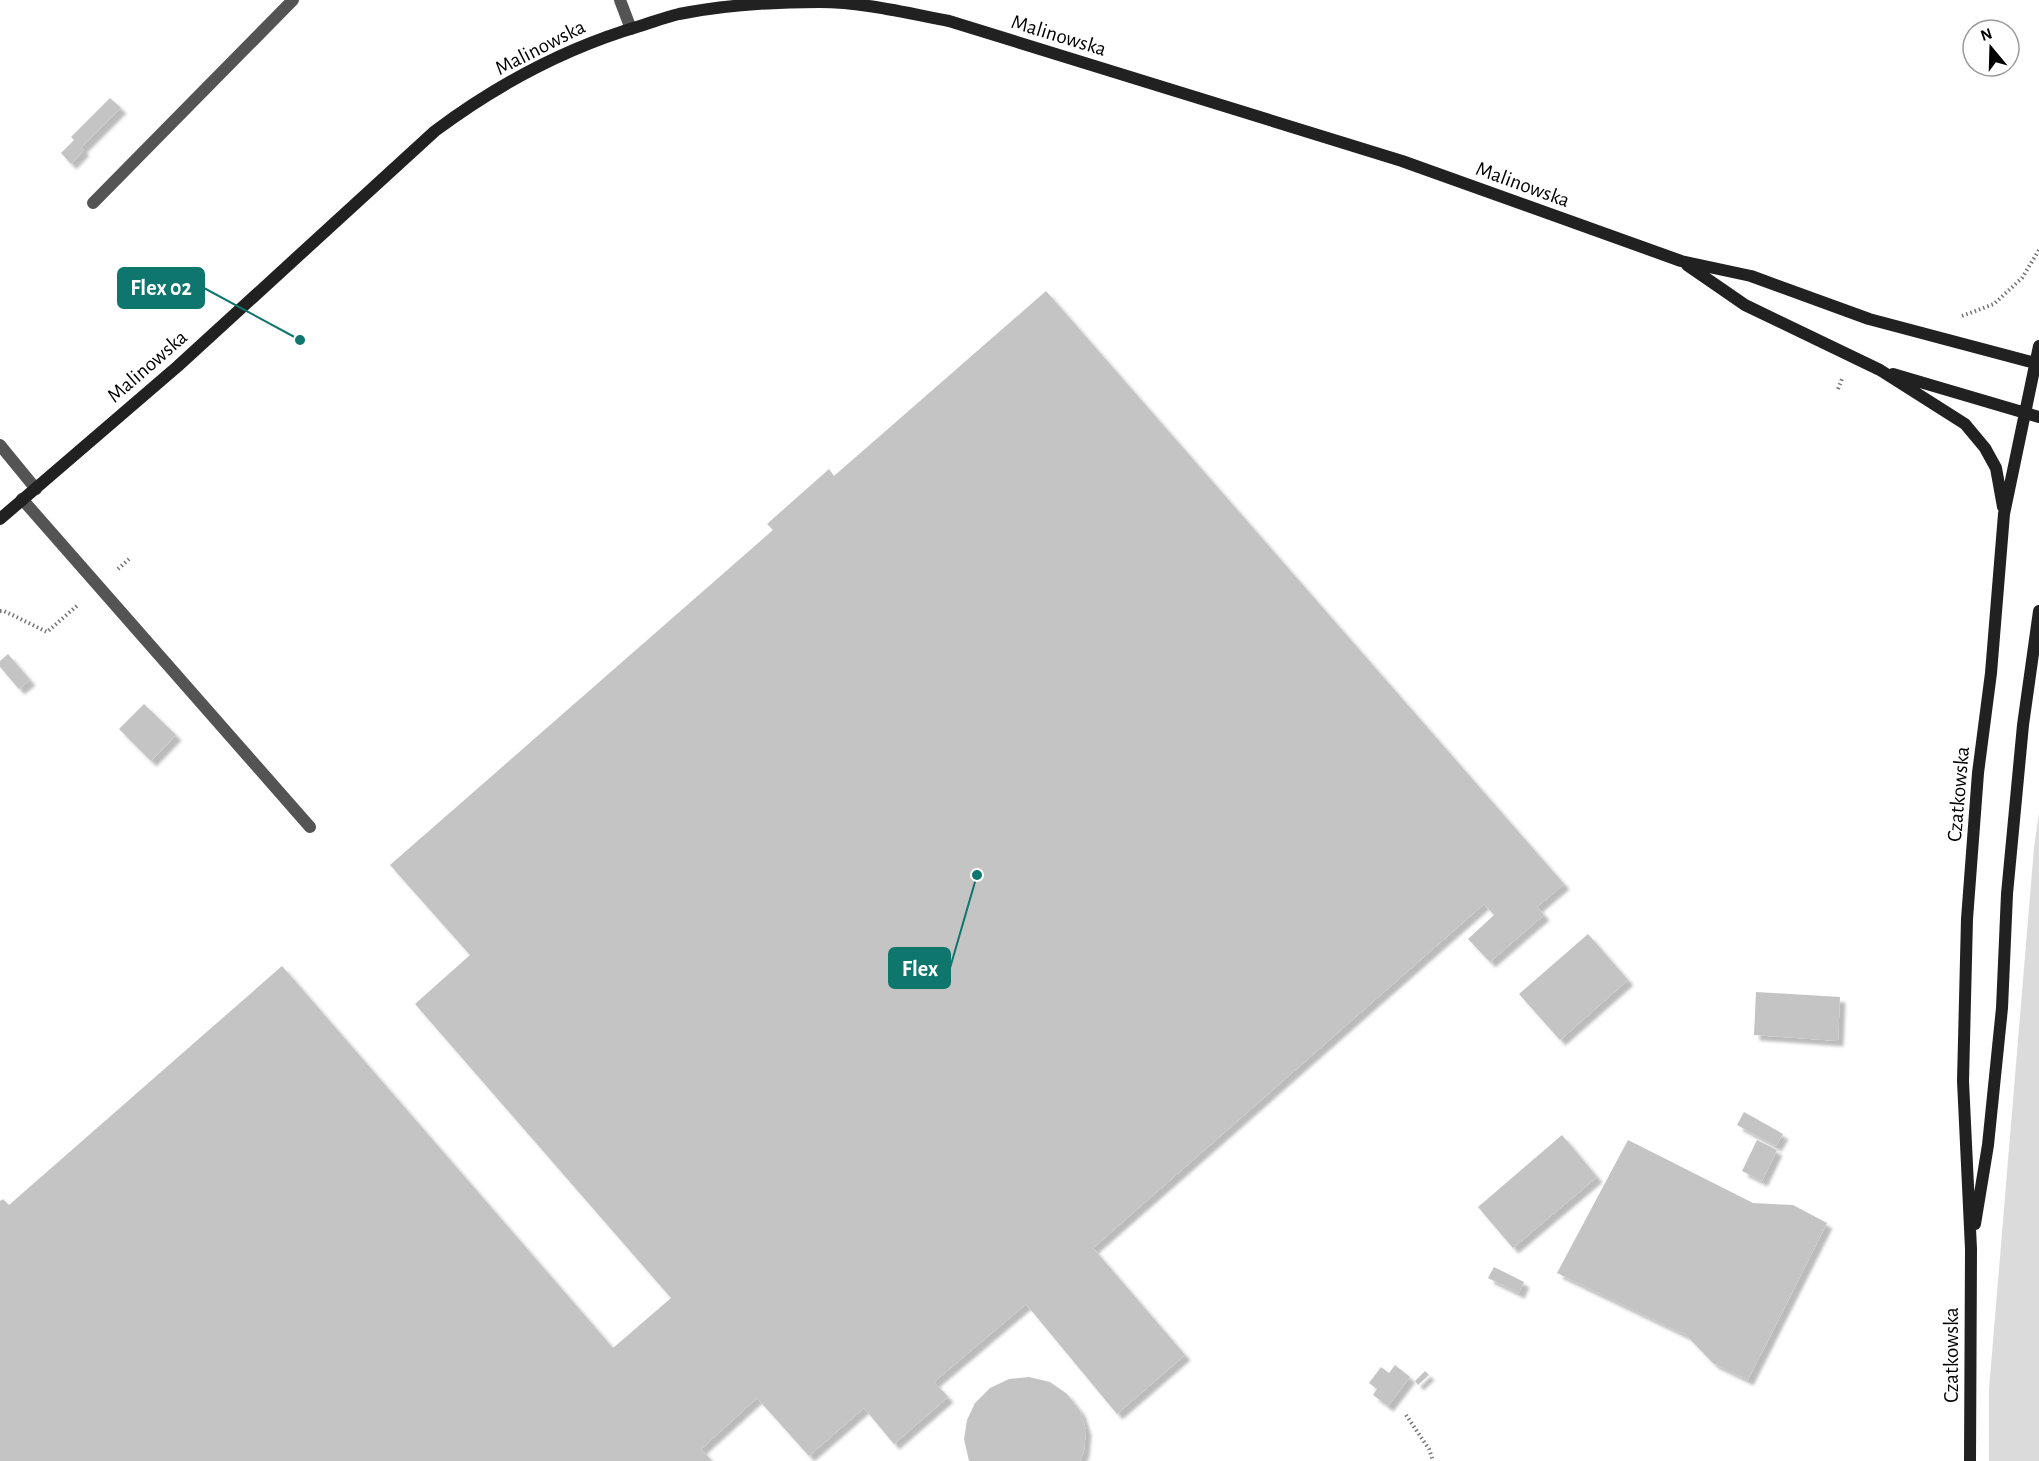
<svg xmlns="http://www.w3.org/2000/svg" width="2039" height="1461" font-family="'Alegreya Sans',sans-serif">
  <defs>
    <filter id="shadow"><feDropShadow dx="5.5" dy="5.5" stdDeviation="1.5" flood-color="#0004"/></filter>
  </defs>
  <rect width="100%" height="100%" fill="#fff"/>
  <path fill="#dbdbdb" d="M2039,813V1461H1989V1389L2034,848Z"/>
  <path fill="#c4c4c4" filter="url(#shadow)" d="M110,98L121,108L81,148L84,150L71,164L61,153L74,140L71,137Z
    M1046,291L1564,884L1537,907L1544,915L1490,962L1468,939L1494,915L1484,904L1093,1248L1185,1355L1117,1414L1026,1304L934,1382L948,1397L894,1444L864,1408L809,1456L757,1398L701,1449L712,1461H0V1201L3,1199L9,1205L282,966L613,1348L671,1298L415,1004L470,955L390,865L773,530L767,524L829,469L834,476Z
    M8,654L30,680L19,689L0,667V661Z
    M144,704L176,735L151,761L119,729Z
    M1588,934L1628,980L1560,1040L1519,994Z
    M1756,992L1840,997L1838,1041L1754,1035Z
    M1744,1112L1783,1134L1776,1146L1737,1125Z
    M1562,1135L1597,1177L1513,1248L1478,1207Z
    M1628,1140L1753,1203L1793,1205L1827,1223L1748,1380L1713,1363L1686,1335L1557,1273Z
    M1757,1140L1777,1150L1762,1181L1742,1171Z
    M1494,1267L1524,1282L1519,1293L1488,1278Z
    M1395,1365L1410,1377L1388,1406L1373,1395L1377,1389L1369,1383L1381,1367L1389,1373Z
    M1425,1371L1429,1375L1418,1385L1415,1381Z
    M1029,1377L1050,1382L1067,1394L1080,1411L1086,1430L1084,1451L1080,1461H969L964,1439L967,1420L975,1403L990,1388L1009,1379Z"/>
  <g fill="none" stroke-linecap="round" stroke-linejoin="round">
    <path stroke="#767676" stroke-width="4" stroke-dasharray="1.5 3" stroke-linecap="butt" d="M1962,316L1994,304L2022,278L2039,250
      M1838,389L1842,379
      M118,569L129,559
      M0,611H4L47,632L79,604
      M1406,1415L1429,1449L1433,1461"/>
    <path stroke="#545454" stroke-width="12" d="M93,203L293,0
      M0,445L36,489
      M22,499L310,827"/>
    <path stroke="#545454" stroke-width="12" d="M620,0L631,29"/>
    <path stroke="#212121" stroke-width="12" d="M1687,265L1745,305L1880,370L1965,424L1985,448L1996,468L2003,507
      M1893,374L2039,417
      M0,519L178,366L435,131C498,84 565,48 640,26C653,22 666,17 679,14C725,5 772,2 819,2C862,2 907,13 949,21L1402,161L1681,261L1751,276L1869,319L2039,364
      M1975,1224L1988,1145L2002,1008L2007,894L2023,725L2039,611
      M1970,1461L1971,1249L1963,1081L1967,919L1978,773L1991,673L2004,514L2039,346"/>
  </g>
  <g text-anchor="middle" stroke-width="4.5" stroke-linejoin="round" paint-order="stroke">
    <g font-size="21" fill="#000" stroke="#fff">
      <text transform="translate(1059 35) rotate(17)" y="7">Malinowska</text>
      <text transform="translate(540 47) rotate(-27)" y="7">Malinowska</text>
      <text transform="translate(1523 184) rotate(20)" y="7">Malinowska</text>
      <text transform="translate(147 366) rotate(-41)" y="7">Malinowska</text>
      <text transform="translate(1958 794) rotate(-85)" y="7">Czatkowska</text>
      <text transform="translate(1951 1355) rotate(-90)" y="7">Czatkowska</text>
    </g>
  </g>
  <path fill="none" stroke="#0f766e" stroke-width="2" d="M300 340L204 288M977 875L950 968"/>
  <g fill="#0f766e" stroke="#fff" stroke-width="2">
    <circle cx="300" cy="340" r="6"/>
    <circle cx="977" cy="875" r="6"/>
  </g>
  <g fill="#0f766e" stroke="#0f766e" stroke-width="2">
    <rect x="118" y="268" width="86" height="40" rx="6"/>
    <rect x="889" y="948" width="61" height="40" rx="6"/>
  </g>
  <g font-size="22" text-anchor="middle" font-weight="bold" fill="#fff">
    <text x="161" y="295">Flex 02</text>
    <text x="920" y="976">Flex</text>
  </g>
  <g transform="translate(1991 48) rotate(341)"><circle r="28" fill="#ffffff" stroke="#999999" stroke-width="1.5"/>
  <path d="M0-4.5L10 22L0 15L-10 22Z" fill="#000000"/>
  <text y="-9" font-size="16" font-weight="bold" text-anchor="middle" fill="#000000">N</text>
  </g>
</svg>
